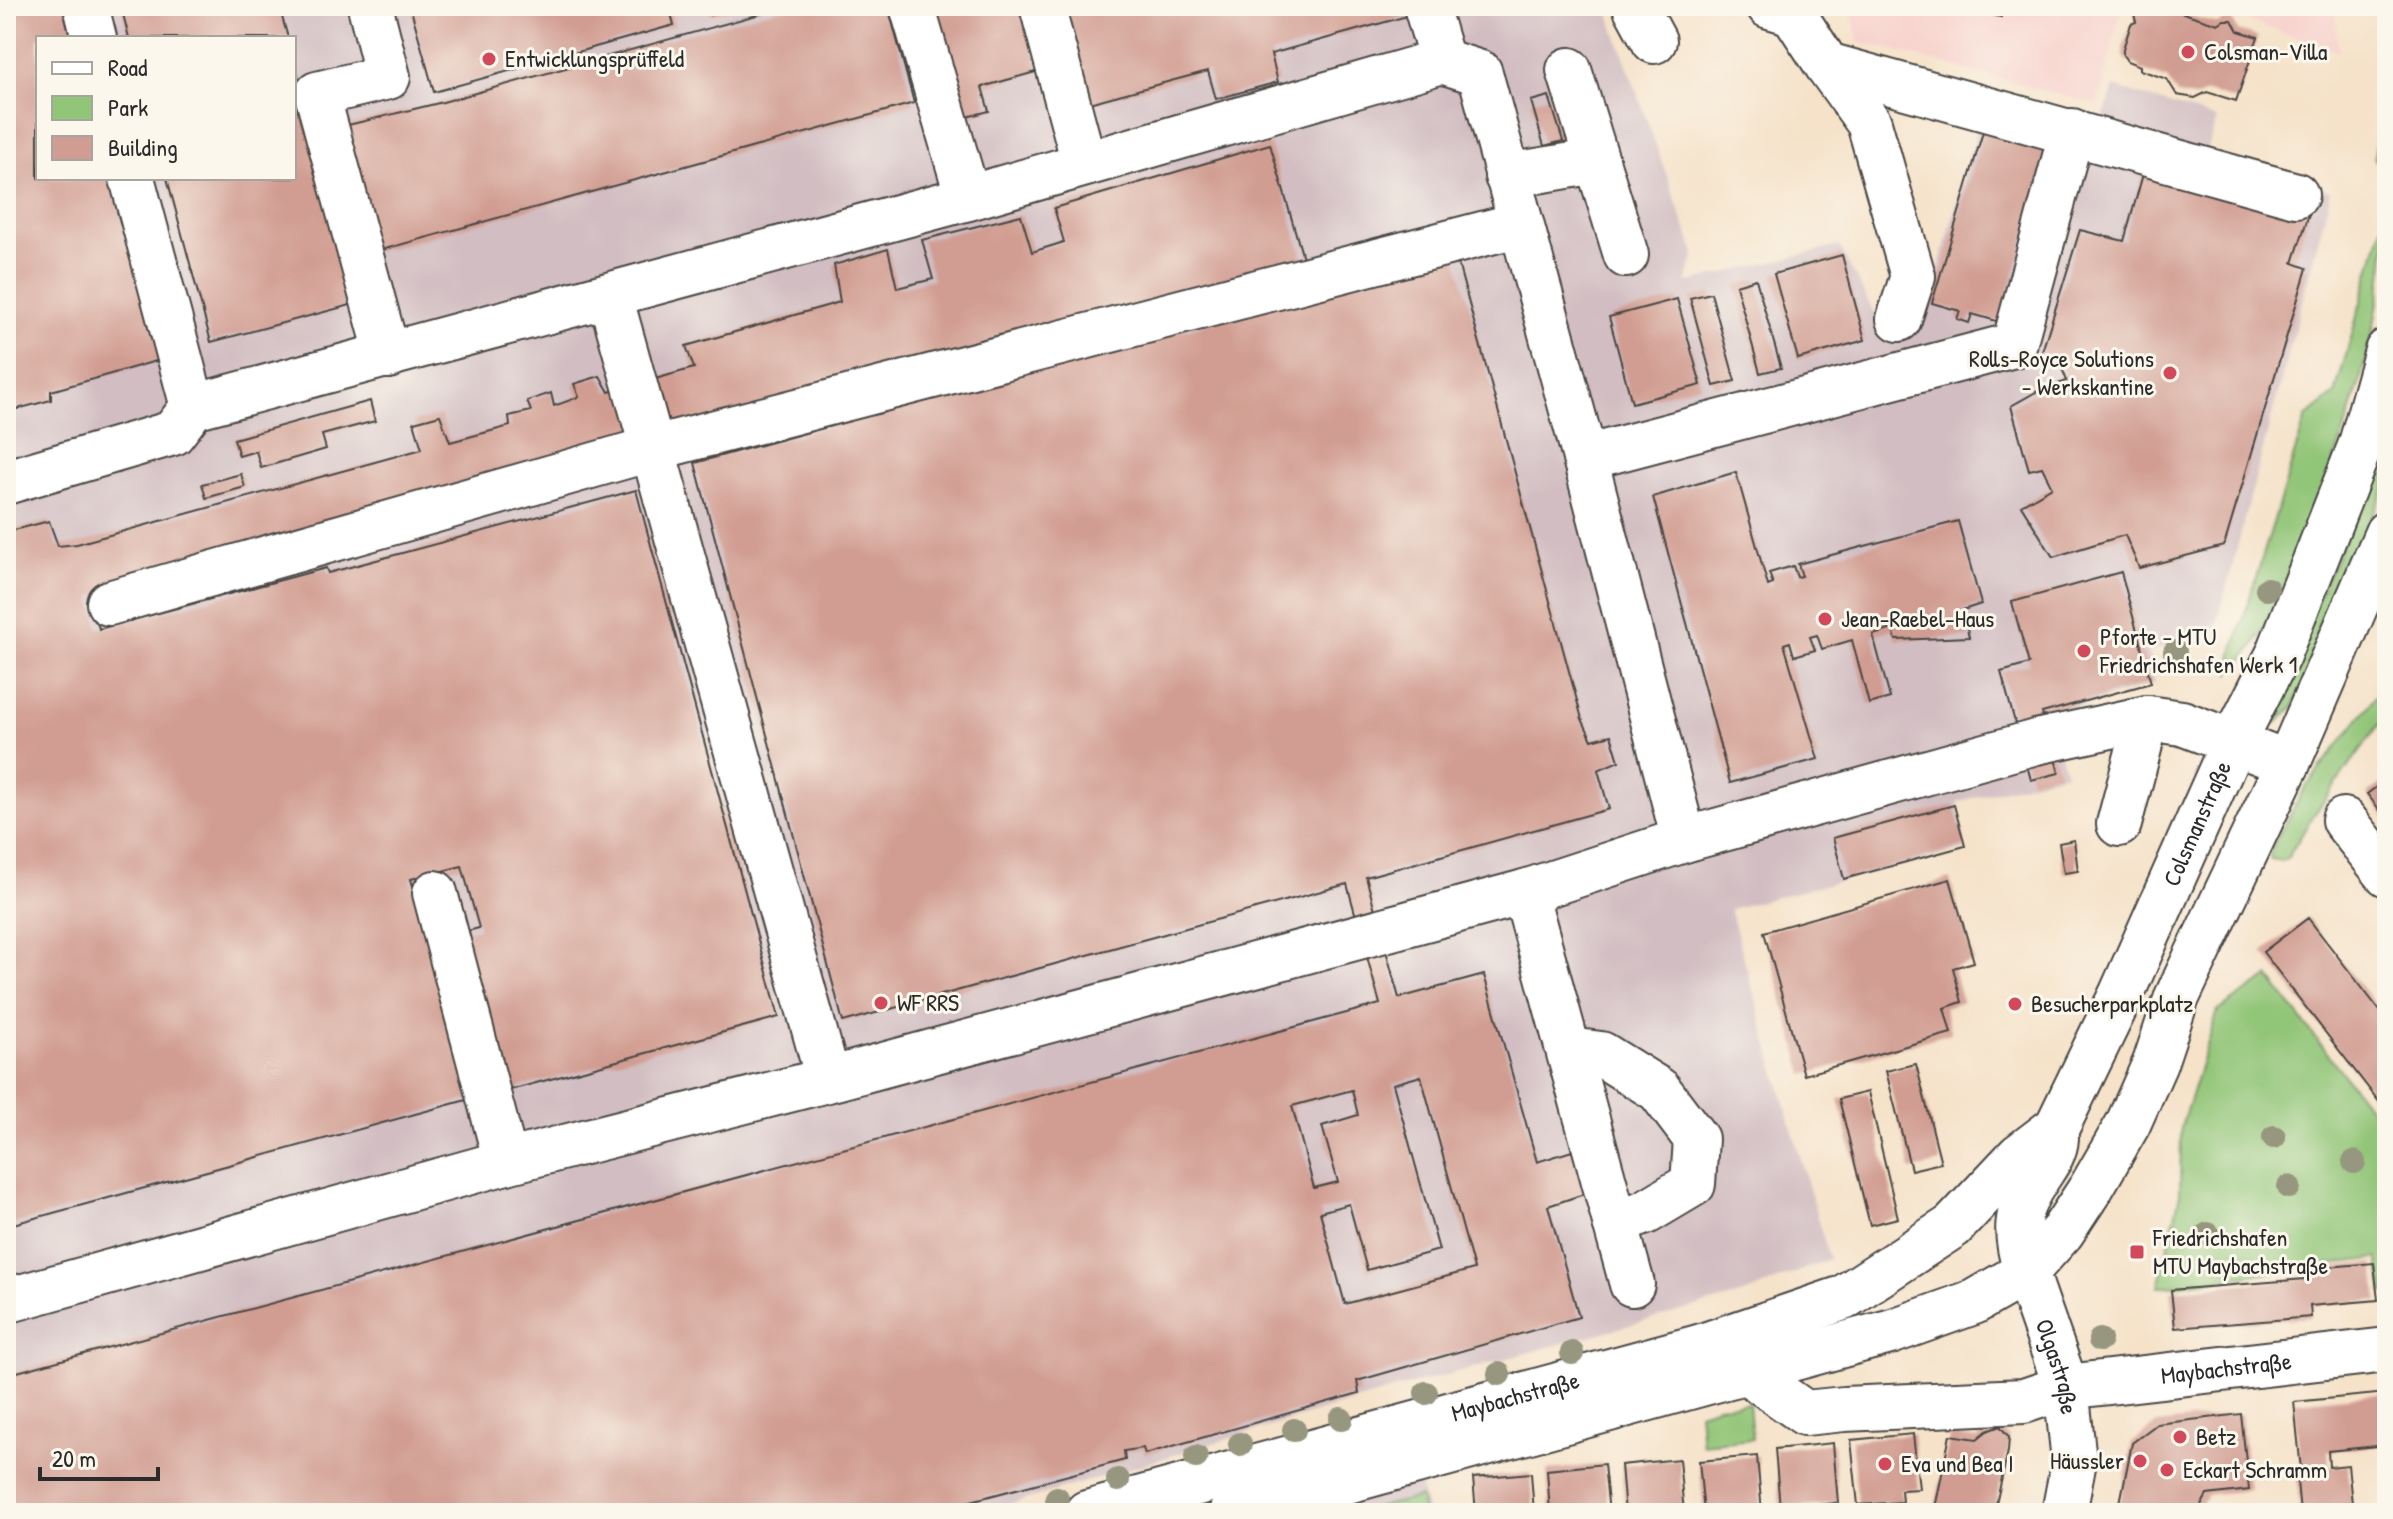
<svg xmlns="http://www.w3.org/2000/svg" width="2393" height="1519" font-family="'Patrick Hand',sans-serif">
  <rect width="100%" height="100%" fill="#fbf7ec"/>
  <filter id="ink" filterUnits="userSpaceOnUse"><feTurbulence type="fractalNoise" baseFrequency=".0125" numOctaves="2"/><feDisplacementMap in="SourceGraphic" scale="16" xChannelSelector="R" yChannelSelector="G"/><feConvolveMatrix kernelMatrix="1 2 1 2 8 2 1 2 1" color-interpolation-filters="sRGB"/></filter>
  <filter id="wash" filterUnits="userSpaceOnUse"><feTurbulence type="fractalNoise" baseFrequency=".006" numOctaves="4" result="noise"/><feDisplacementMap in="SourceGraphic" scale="32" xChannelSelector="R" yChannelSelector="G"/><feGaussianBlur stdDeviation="1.8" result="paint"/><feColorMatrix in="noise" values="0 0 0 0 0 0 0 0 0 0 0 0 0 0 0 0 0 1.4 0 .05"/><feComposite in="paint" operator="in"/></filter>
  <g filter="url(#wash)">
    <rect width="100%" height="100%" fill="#f5e2c9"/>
    <path fill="#f7d0cb" d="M1827,6H2122L2098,105L1858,41L1852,15Z
      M2204,6H2334L2339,52Z"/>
    <path fill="#d2bec2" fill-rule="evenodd" d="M6,6H1606L1695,254L1686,283L1839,246L1886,336L1923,326L1979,123L2103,119L2114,87L2217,119L2207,151L2331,191L2216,628L2148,652L2155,683L2047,716L2066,773L1957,802L1965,849L1730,909L1829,1259L1744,1294L1395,1389L981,1513H6ZM38,38H294V178H38Z
      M1418,1476L1427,1513H1282Z"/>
    <path fill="#91c577" stroke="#5e7851" stroke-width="2" d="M2384,6H2387V165L2374,160L2385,60Z
      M2387,210C2387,317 2346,435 2306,534C2291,569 2274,612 2254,645C2248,655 2238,664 2231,673L2233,652L2306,417L2335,394Z
      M2387,443V482L2293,707L2276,724L2267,714Z
      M2387,678V711L2380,723L2313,816L2288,857L2281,861L2270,859L2271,850L2303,791L2377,695Z
      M2269,977L2387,1131V1292L2383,1293L2378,1258L2159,1287L2180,1194L2181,1127L2218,1011Z
      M1749,1403L1752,1439L1702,1444L1699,1412L1717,1406Z
      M1420,1497L1423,1513H1354Z"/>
    <g id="blocks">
      <path fill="#d19d92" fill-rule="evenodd" d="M6,6H72L80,38H38V178H120L170,357L51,391V400L6,412Z
        M121,6H279L288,38H129Z
        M410,6H669L674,25L434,92Z
        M707,6H739V7L710,15Z
        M789,6H888L914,103L374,252L344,126L443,102Z
        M933,6H1022L1039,71L982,87L989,111L963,118Z
        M1062,6H1405L1407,16L1271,54L1278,82L1216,99L1208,71L1089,103Z
        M1953,6H2003L2001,17Z
        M2138,6H2161L2218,24L2224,20H2232L2238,31L2258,37L2236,101L2207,92L2195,98L2177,95L2167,79L2140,70V66L2127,61L2123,55V49L2131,24L2136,22L2134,14Z
        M295,65L358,303L211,342L167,178H294Z
        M1549,96L1563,141L1544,146L1531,101Z
        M1985,125L2052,145L2000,322L1972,314L1969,323L1957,319L1960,311L1932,303Z
        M1270,144L1305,265L91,596L99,629L326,568L328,573L636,490L779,1017L503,1092L460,933L479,928L462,866L411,879L470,1099L6,1226V532L49,521L58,546L77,544L422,449L414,422L440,415L450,442L510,426L509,416L531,411L527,401L551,393L554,406L579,397L574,384L600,376L609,392L694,368L686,346L840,302L834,265L888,249L897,288L933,279L922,240L1021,215L1032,252L1064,242L1054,208Z
        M2145,167L2309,214L2293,263L2307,268L2224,546L2139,568L2125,535L2053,557L2021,505L2052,487L2042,467L2029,470L2011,406L2038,391L2067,381L2061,366L2040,358L2080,230L2124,241Z
        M1842,255L1865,340L1798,359L1774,274Z
        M1456,256L1582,719L1592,740L1611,735L1619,761L1598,770L1609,809L1366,877L1399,998L1484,975L1537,1162L1572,1151L1587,1193L1548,1206L1579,1317L1357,1381L1359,1393L1145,1454L1143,1448L1124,1451L1125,1460L926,1513H6V1375L1380,1004L1347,884L843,1022L695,463ZM1421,1076L1474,1269L1345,1304L1320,1212L1349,1204L1367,1270L1439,1250L1393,1084ZM1352,1090L1358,1115L1322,1126L1338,1182L1314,1188L1292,1106Z
        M1756,279L1781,368L1760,373L1736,285Z
        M1711,293L1735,381L1714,386L1690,298Z
        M1677,299L1701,385L1632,403L1609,317Z
        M370,401L375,421L322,435L326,449L261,468L256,451L239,456L234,439Z
        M1736,472L1768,586L1773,584L1769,573L1793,566L1797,577L1802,576L1798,564L1958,521L1981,604L1963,610L1969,637L1896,640L1893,629L1873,635L1890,698L1869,704L1852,640L1822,649L1817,635L1810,637L1815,650L1794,656L1790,642L1784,644L1818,759L1730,783L1653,497Z
        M241,474L245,487L206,498L202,484Z
        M2121,572L2151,683L2042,713L2059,773L2031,780L2001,672L2029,664L2012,602Z
        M2387,779V819L2367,794Z
        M1954,805L1965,846L1844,879L1833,838Z
        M2074,840L2078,871L2064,873L2059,843Z
        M1950,879L1974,962L1953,968L1962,1002L1944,1008L1951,1033L1804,1075L1764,932Z
        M2308,918L2387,1020V1112L2263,952Z
        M1916,1064L1941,1163L1911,1170L1886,1071Z
        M1868,1092L1898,1218L1870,1225L1839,1099Z
        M2374,1263L2378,1300L2310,1306L2311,1317L2175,1328L2171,1290L2305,1279L2304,1269Z
        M2387,1393V1445L2328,1451L2329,1467L2348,1465L2353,1513H2300L2296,1470H2301L2294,1402Z
        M2241,1414L2249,1490L2207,1495L2197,1513H2118L2132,1443L2157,1424Z
        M2000,1426L2009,1437L2008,1451L1994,1513H1934L1950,1435L1977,1439L1987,1431Z
        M1913,1434L1919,1489L1901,1490L1902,1502L1858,1505L1851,1440Z
        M1833,1443L1838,1503L1780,1508L1775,1449Z
        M1757,1456L1762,1513H1704L1699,1461Z
        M1679,1459L1684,1513H1625L1621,1465Z
        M1604,1464L1609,1513H1550L1547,1470Z
        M1531,1473L1534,1513H1476L1473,1478Z"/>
    </g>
  </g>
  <g filter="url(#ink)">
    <use href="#blocks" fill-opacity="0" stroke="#494643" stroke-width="2"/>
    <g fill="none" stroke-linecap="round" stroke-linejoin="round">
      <defs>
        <g id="minor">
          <path d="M86,6L94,38"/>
          <path d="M370,6L388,77L317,94L388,356"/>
          <path d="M912,6L968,198"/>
          <path d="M1042,6L1084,163"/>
          <path d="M1426,6L1442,61"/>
          <path d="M1635,6L1654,41"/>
          <path d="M1769,6L1793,13L1827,65L2296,195"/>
          <path d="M1827,65L1869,123L1913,276L1899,319"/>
          <path d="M1569,70L1626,255"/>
          <path d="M1507,176L1597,161"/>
          <path d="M132,178L193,407"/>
          <path d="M610,296L828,1079"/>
          <path d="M1585,458L2014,345L2072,131"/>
          <path d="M6,482L173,433L193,407L968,198L1442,61L1480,73L1585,458L1684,840"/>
          <path d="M109,603L654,448L1521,224"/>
          <path d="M2344,820L2387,874"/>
          <path d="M2119,824L2147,718"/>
          <path d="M1525,892L1632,1284"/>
          <path d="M435,893L506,1162"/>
          <path d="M1569,1050L1601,1054L1659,1090L1696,1139L1693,1184L1646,1212L1615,1223"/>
          <path id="s1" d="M2026,1272L2066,1387L2074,1461L2064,1513"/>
          <path d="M6,1301L506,1162L839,1077L1525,892L1684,840L2036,742L2147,718L2182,723L2288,763"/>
          <path id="s2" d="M1747,1372L1805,1413L1844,1409L2024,1401L2066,1387L2387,1350"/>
        </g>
        <g id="major">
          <path d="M2026,1272C2014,1233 2014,1212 2038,1177C2046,1164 2055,1154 2056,1138"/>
          <path id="s3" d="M1087,1513L1699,1347L1843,1298L1953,1226L2019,1156L2057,1127L2122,993L2234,741L2278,655L2361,444L2387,351"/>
          <path d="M1231,1513L1893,1331L1974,1302L2026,1272L2062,1232L2091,1188L2128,1124L2155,1063L2177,997L2288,763L2387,533"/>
        </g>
      </defs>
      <use href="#minor" stroke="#494643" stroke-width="48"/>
      <use href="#major" stroke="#494643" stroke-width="48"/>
      <use href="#minor" stroke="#fff" stroke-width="44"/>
      <use href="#major" stroke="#fff" stroke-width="44"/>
    </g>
    <g fill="#97977f">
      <circle cx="2267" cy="589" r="12"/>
      <circle cx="2175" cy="652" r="12"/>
      <circle cx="2274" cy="1137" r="12"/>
      <circle cx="2354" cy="1162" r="12"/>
      <circle cx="2289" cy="1187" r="12"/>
      <circle cx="2208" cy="1234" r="12"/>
      <circle cx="2100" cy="1340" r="12"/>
      <circle cx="1572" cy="1353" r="12"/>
      <circle cx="1499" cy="1374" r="12"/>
      <circle cx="1426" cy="1393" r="12"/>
      <circle cx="1341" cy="1419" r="12"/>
      <circle cx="1294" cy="1430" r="12"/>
      <circle cx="1240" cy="1444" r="12"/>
      <circle cx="1196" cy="1457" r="12"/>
      <circle cx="1118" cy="1480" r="12"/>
      <circle cx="1057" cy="1498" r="12"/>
    </g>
  </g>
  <g fill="#d1495b" stroke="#fbf7ec" stroke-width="3">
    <circle cx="2188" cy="52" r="8"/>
    <circle cx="489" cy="59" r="8"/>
    <circle cx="2170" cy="373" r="8"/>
    <circle cx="1825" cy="619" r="8"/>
    <circle cx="2084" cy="651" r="8"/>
    <circle cx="881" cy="1003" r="8"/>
    <circle cx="2015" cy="1004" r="8"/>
    <rect x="2129" y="1244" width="16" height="16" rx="4"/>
    <circle cx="2180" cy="1437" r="8"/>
    <circle cx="2140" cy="1461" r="8"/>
    <circle cx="1885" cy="1464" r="8"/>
    <circle cx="2167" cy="1470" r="8"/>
  </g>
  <g text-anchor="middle" stroke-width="6" stroke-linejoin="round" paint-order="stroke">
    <g font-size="24" fill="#2b2b2b" stroke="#fbf7ec" text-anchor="start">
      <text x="2204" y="60">Colsman-Villa</text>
      <text x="505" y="67">Entwicklungsprüffeld</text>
      <text x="2154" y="367" text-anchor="end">Rolls-Royce Solutions<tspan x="2154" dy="28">- Werkskantine</tspan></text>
      <text x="1841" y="627">Jean-Raebel-Haus</text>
      <text x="2100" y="645">Pforte - MTU<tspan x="2100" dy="28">Friedrichshafen Werk 1</tspan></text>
      <text x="897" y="1011">WF RRS</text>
      <text x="2031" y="1012">Besucherparkplatz</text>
      <text x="2153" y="1246">Friedrichshafen<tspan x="2153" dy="28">MTU Maybachstraße</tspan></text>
      <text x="2196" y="1445">Betz</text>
      <text x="2124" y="1469" text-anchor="end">Häussler</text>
      <text x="1901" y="1472">Eva und Bea I</text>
      <text x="2183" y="1478">Eckart Schramm</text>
    </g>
    <g font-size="24" fill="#2b2b2b" stroke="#fbf7ec">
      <text dy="8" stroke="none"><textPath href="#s3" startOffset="1396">Colsmanstraße</textPath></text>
      <text dy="8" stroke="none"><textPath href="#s2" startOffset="496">Maybachstraße</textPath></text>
      <text dy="8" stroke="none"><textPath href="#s1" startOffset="100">Olgastraße</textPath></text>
      <text dy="8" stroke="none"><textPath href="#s3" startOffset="444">Maybachstraße</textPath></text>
    </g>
  </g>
  <rect width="2393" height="1519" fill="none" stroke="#fbf7ec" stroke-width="32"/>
  <rect x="36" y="36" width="260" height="144" fill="#fbf7ec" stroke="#a8a59f" stroke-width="2"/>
  <rect x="52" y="62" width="40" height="12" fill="#ffffff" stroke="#a8a59f" stroke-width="2"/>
  <text x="108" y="76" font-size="24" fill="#2b2b2b">Road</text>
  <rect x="52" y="96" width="40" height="24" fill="#91c577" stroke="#a8a59f" stroke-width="2"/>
  <text x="108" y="116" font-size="24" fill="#2b2b2b">Park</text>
  <rect x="52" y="136" width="40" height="24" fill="#d19d92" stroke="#a8a59f" stroke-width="2"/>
  <text x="108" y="156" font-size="24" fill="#2b2b2b">Building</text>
  <path d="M40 1467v12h118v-12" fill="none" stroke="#2b2b2b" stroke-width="4"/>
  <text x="52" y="1467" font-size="24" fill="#2b2b2b" stroke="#fbf7ec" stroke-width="6" paint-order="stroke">20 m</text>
</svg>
